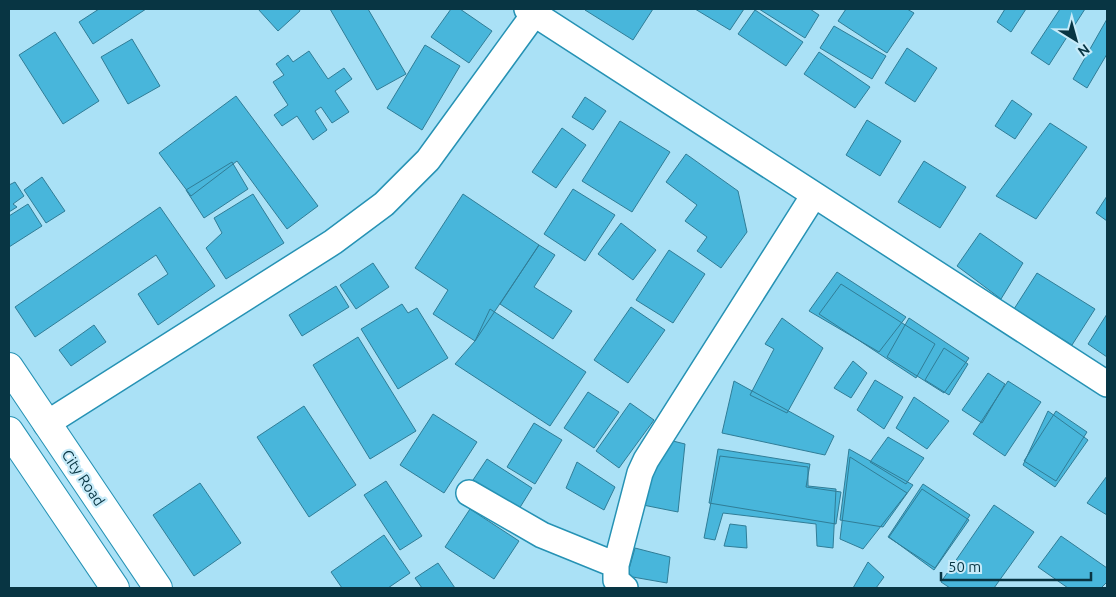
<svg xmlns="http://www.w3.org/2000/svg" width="1116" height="597" font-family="Ubuntu,sans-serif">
  <rect width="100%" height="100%" fill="#aae1f6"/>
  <path fill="#48b6db" stroke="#307d97" d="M99,9H146L93,44L79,22Z
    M258,9H299L300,11L278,31Z
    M330,9H368L406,74L377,90Z
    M451,9H460L492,31L469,63L431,37Z
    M586,9H653L633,40L585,10Z
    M695,9H744L730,30Z
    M759,9H810L819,15L805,38Z
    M846,9H907L914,13L887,53L838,21Z
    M1005,9H1026L1011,32L997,22Z
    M1060,9H1085L1049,65L1031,53Z
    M755,10L803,42L786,66L738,34Z
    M1107,19V54L1087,88L1073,79Z
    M834,26L886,56L872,79L820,48Z
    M55,32L99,101L63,124L19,55Z
    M132,39L160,86L128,104L101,57Z
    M425,45L460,66L422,130L387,108Z
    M907,48L937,68L915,102L885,83Z
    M309,51L328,79L344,68L352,79L335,91L349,112L332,123L321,107L315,111L327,130L313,140L297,116L282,126L274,115L288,105L273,82L284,75L276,64L288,55L293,62Z
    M819,52L870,87L855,108L804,74Z
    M236,96L318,206L287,229L237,161L191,196L159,153Z
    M585,97L606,111L593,130L572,117Z
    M1012,100L1032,114L1015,139L995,126Z
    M867,120L901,141L880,176L846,155Z
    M620,121L670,152L632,212L582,181Z
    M1050,123L1087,147L1036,219L996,196Z
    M562,128L586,145L556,188L532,172Z
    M686,154L738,191L747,232L721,268L697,251L707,237L685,221L697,205L666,182Z
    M924,161L966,187L940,228L898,202Z
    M232,162L248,189L204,218L186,190Z
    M42,177L65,211L46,223L24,190Z
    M15,182L24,196L13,204L17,207L9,212V185Z
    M573,189L615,215L585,261L544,234Z
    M253,194L284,243L226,279L206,248L222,233L214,218Z
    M463,194L539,245L475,341L433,314L448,290L415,268Z
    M1107,196V221L1096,213Z
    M28,204L42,226L9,247V216Z
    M160,207L215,286L158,325L138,294L168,274L156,255L35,337L15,307Z
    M621,223L656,250L633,280L598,254Z
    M980,233L1023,263L1001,299L957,266Z
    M539,245L555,255L534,287L572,311L553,339L500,304Z
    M669,250L705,274L673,323L636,300Z
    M373,263L389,287L356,309L340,285Z
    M837,272L906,317L879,352L809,311Z
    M1037,273L1095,309L1072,345L1014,309Z
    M841,284L935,344L916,378L819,314Z
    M336,286L349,307L302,336L289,315Z
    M402,304L408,313L417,308L448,358L398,389L361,329Z
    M631,307L665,330L628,383L594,360Z
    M490,309L586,372L550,426L455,364L475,341Z
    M1107,314V357L1088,344Z
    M782,318L823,348L787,413L750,395L774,349L765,344Z
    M909,318L969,358L944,393L887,357Z
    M94,325L106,342L71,366L59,350Z
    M358,337L416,431L370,459L313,365Z
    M944,348L968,364L949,395L925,380Z
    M853,361L867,373L851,398L834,388Z
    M988,373L1005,384L982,423L962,410Z
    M875,380L903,397L884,429L857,410Z
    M734,381L834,436L825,455L722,433Z
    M1008,381L1041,402L1005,456L973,434Z
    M588,392L619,412L594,448L564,428Z
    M914,397L949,421L927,449L896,428Z
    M630,403L654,420L619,468L596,451Z
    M304,406L356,485L309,517L257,437Z
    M1048,411L1088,440L1055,487L1023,465Z
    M1056,411L1087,432L1056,481L1024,461Z
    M433,414L477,442L444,493L400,465Z
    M534,423L562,440L535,484L507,467Z
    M888,437L924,458L906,484L870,462Z
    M665,439L685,444L678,512L643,505Z
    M718,449L810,464L806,487L841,492L836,524L709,503Z
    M849,449L913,485L883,527L840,520Z
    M720,456L808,467V486L836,489L833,548L817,546L816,524L723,513L715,540L704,538Z
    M850,457L907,493L863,549L840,539Z
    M487,459L532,488L519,509L473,480Z
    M577,462L615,487L604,510L566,488Z
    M1107,476V515L1087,503Z
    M386,481L422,536L400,550L364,495Z
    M200,483L241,543L194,576L153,515Z
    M923,484L970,515L935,568L888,537Z
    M922,489L969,520L934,570L889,537Z
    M994,505L1034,532L994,588H950L941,582Z
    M470,509L519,541L494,579L445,547Z
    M730,524L746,526L747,548L724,546Z
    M384,535L410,573L388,588H342L331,572Z
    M1061,536L1107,568V582L1101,588H1068L1038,567Z
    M635,548L670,557L667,583L627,576Z
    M868,562L884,577L876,588H853Z
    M438,563L455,588H422L415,578Z"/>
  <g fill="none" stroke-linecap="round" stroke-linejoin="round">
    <defs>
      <path id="minor" d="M527,9L1107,384
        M46,424L333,242L384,204L428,160L535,13
        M469,493L542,535L616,565
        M625,588L616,580V565L640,473L646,460L814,195"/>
      <path id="highway" d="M9,367L158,588
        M9,431L115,588"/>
    </defs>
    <use href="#minor" stroke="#2692b4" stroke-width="28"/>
    <use href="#highway" stroke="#2692b4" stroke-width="30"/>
    <use href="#minor" stroke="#fff" stroke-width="25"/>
    <use href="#highway" stroke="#fff" stroke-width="28"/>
  </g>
  <g text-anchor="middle" stroke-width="4.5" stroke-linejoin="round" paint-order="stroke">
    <g font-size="15" fill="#083543" stroke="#c7ebf9">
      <text transform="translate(83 478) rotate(56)" y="5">City Road</text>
    </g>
  </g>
  <rect width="1116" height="597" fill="none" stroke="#083543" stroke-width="20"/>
  <g transform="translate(1076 40) rotate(143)" stroke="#c7ebf9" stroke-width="4" paint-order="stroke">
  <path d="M0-4L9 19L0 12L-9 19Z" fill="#083543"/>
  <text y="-8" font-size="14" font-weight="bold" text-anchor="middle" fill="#083543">N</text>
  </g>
  <path d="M941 572v8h150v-8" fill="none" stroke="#083543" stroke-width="2.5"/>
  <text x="948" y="572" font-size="15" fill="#083543" stroke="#c7ebf9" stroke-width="4" paint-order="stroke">50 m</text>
</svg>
